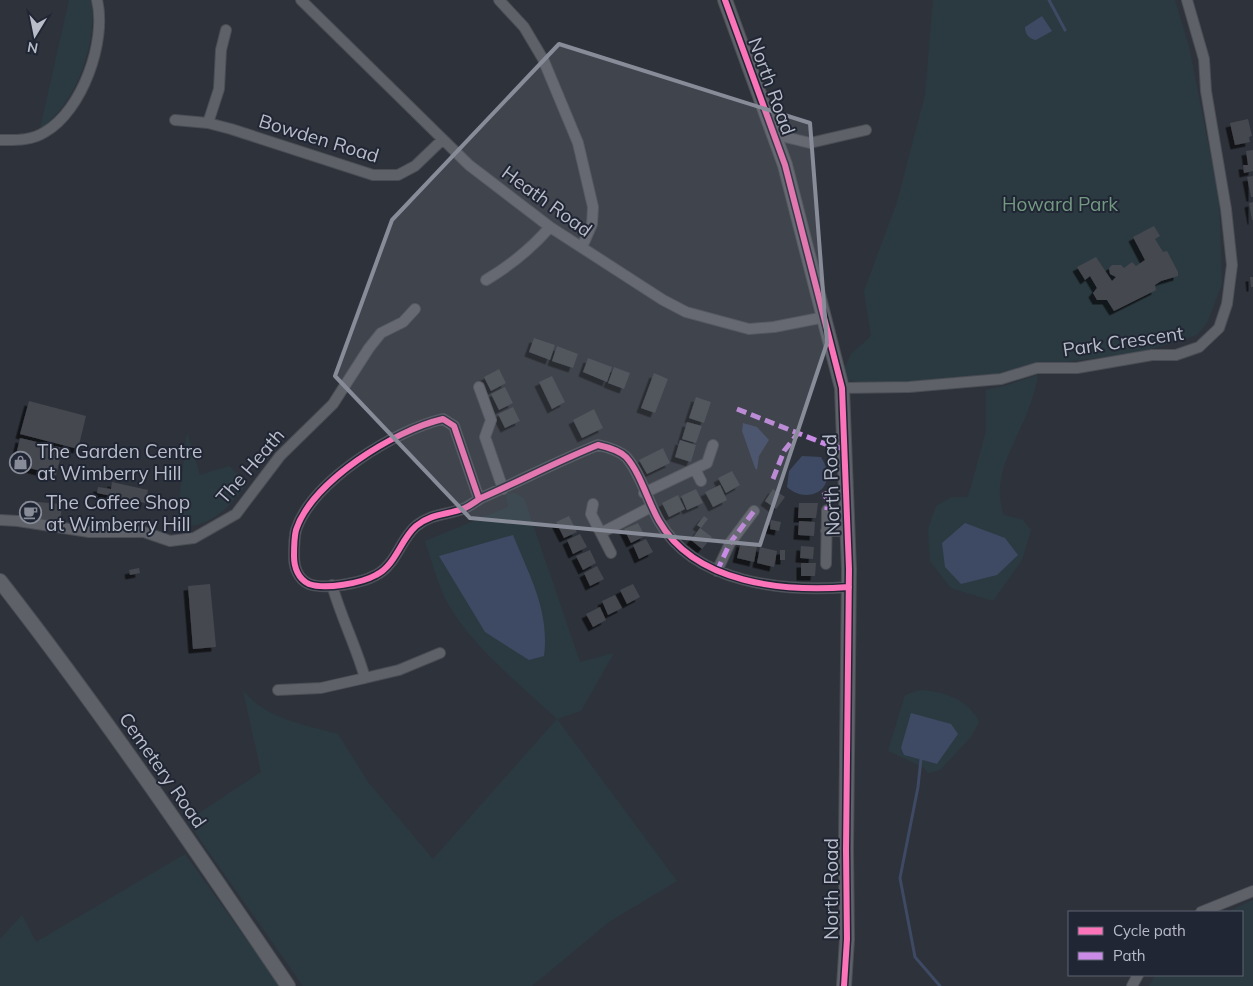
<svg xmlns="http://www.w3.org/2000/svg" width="1253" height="986" font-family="Mulish,sans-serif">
  <defs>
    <filter id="shadow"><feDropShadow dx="-4.5" dy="4.5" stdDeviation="0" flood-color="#0009"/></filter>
  </defs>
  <rect width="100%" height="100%" fill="#2e323b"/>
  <path fill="#2b3a40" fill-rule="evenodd" d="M69,0H92C97,43 77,104 40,129Z
    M933,0H1175L1189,47L1219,198L1222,284L1207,323L1197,335L1142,352L1058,363L966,379L882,385L839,379L851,354L871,336L864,291L897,202L925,95Z
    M1038,375C1036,385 1034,395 1030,405C1018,441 989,475 1004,515L1023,520L1031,530L1022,560L993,601L951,588L930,561L928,529L936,506L952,497H968L986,431V390L1004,386Z
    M187,432L200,475L229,466L247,484C224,512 214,525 176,528Z
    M506,493H515L524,498L580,662L614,653L581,711L557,719L677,881L609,922L532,986H303L187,821L261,772L243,690C265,719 305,725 338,734L368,782L433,859L557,719C522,686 482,655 455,615C440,594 433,565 425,541L508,507Z
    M921,690C945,692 968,699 979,722L971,737L940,770L928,773L923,767L888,751L905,695ZM958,734L937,764L904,755Z
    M185,854L280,986H0V939L22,915L36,942Z
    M1253,900V986H1149L1155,975H1242V912H1227Z"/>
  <path fill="#3e4964" d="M1042,16L1052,31L1036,40C1029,39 1025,34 1025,27Z
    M743,423L757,427L769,440L759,456L757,470L755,468L742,431Z
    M802,456L821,457C841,489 808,506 787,487L789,471Z
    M965,523L1005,538L1018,555L997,575L961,584L945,567L942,543Z
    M513,535C529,575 550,611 544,656L529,660L485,632L439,556Z
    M911,713L951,724L958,734L937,764L904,755L901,748Z"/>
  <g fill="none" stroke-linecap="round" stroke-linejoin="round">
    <path stroke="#3e4964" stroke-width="3" d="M1049,0L1065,30
      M921,759L918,787L900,878L915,957L940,986"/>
  </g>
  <path fill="#454850" filter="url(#shadow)" d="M1248,119L1252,136L1249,137L1250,142L1235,145L1230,123Z
    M1253,150V171L1244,173L1243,165H1248L1246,151Z
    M1253,176V197H1251L1247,177Z
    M1253,202V220H1252L1249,203Z
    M1154,226L1160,236L1155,239L1163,252L1167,251L1178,272V276L1161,281L1155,285L1156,290L1114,311L1107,300H1097L1093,293L1097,288L1090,276L1085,280L1077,267L1096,257L1112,281L1116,277L1110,274L1109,268L1112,265H1121L1124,268L1132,262L1136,266L1145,260L1133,237Z
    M1250,277H1253V287H1251Z
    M534,338L555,345L550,360L529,352Z
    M557,346L578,354L573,368L552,361Z
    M588,358L612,367L607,382L583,372Z
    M614,367L630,373L624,389L608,383Z
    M499,369L506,383L491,391L484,377Z
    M654,373L668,379L655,413L641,408Z
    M552,376L565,402L552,409L539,382Z
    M505,387L513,403L499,410L491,394Z
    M696,397L711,402L704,423L689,418Z
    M29,401L86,416L78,449L20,434Z
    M513,407L520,421L505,428L498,414Z
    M594,409L603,428L582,438L573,420Z
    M687,422L702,426L696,443L682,439Z
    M20,438L63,448L56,475L14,464Z
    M680,440L696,445L691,462L675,457Z
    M663,448L670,463L647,474L639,460Z
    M732,471L740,485L726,493L718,478Z
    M112,482L148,490L145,503L97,493L98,487L111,489Z
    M720,485L727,500L713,507L705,492Z
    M696,489L703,503L687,510L681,496Z
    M773,489L785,497L776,509L765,501Z
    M678,495L685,509L669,517L662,503Z
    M25,501L62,504L60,525L23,521Z
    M799,503H818L816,518H798Z
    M569,516L577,532L564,538L556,522Z
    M704,516L708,519L701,528L697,525Z
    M771,520L781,522L779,531L770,529Z
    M799,521L815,522L814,536L798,535Z
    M638,523L645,536L631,543L624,529Z
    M700,528L712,537L702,549L691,540Z
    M580,534L587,547L573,554L567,540Z
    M646,539L653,552L639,559L633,545Z
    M741,542L757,546L754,562L737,558Z
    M801,546L814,547L813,559L800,558Z
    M760,547L777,551L774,567L757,563Z
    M590,550L596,563L583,570L576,556Z
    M780,550H785V560H780Z
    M801,563H816L815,576H801Z
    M597,566L604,579L590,586L584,573Z
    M139,568L140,573L130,575L129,570Z
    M210,584L216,647L193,649L188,586Z
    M633,584L640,597L627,604L620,590Z
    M615,595L622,608L608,615L602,601Z
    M600,607L606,620L593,627L586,614Z"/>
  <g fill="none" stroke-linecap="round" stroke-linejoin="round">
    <defs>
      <path id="minor" d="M301,0L469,165L550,227L663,300L686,312L749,329L774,327L825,317
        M499,0L524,27L543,59L578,143L593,207L592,224L582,247
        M175,120L208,123L231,129L373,175H398L415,166L442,140
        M208,123L219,89L221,50L226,30
        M773,134L810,143L866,130
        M0,140C15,140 31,141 45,132C82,111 107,41 97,0
        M486,280C511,265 531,249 550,227
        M479,387L491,420L485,437L503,489
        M842,388L909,387L1001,379L1037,368H1077L1152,355H1176L1199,347L1219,328L1227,304L1232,265L1226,209L1206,91L1204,59L1187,0
        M695,469L701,481
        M644,493L707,463L713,445
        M479,499L454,426L443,419C395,430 312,481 296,530C294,538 294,548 294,556C294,567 298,579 309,584C325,590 362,583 376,575C396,565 400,540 416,526C432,513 448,515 465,508C471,505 476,501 481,498C520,481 558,461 598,445C607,447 619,450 626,457C640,472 648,502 659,521C695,584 784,592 849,587
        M593,504L591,514L611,553
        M0,520L18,521L89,532H144L170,541L194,538L236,514L280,456L333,404L369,348L381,333L403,322L415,309
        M826,531H848
        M601,533L651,507
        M826,564L827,510
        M717,571L730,543L754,511
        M332,585C341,617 356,646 365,678L399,670L440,653
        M278,690L321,688L365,678
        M1201,912L1253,891
        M1132,986L1138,975"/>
      <path id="tertiary" d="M725,0L785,165L842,388L849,569L846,850L847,939L844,986
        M0,581C102,712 195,849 288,986"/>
    </defs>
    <use href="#minor" stroke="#4a4d54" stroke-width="12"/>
    <use href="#tertiary" stroke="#4a4d54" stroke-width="16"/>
    <use href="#minor" stroke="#5e6168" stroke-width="10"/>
    <use href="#tertiary" stroke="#5e6168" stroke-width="14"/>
    <path stroke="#ca8be6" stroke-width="5" stroke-dasharray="10 5" stroke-linecap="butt" d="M737,409L833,447L846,448
      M773,479L784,451L799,432
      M824,492L827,500V510
      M717,571L730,543L754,511"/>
    <defs>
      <path id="cycleway" d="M725,0L785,165L842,388L849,569L846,850L847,939L844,986
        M479,499L454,426L443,419C395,430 312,481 296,530C294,538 294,548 294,556C294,567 298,579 309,584C325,590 362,583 376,575C396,565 400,540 416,526C432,513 448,515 465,508C471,505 476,501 481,498C520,481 558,461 598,445C607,447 619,450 626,457C640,472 648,502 659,521C695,584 784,592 849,587"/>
    </defs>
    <use href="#cycleway" stroke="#212635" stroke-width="9"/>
    <use href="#cycleway" stroke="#fb73b8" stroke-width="6"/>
  </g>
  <path fill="#888c98" fill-opacity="0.2" stroke="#888c98" stroke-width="4" stroke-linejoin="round" d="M559,44L810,123L827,343L760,545L470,518L335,376L392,220Z"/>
  <defs>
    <symbol id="shop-ring" viewBox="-11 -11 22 22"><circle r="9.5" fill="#212635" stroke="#888c98" stroke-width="1.5"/><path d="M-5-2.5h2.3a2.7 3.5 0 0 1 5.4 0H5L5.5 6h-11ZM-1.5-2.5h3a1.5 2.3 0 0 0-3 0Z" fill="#888c98"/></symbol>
    <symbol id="cafe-ring" viewBox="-11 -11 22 22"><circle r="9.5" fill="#212635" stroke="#888c98" stroke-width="1.5"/><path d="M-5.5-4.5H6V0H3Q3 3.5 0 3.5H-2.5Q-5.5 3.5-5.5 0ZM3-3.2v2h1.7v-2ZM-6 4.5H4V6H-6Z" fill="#888c98"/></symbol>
  </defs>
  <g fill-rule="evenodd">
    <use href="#shop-ring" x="8" y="450" width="25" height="25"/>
    <use href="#cafe-ring" x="18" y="500" width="25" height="25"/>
  </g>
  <g text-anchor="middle" stroke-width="4" stroke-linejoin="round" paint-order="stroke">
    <g font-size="19" fill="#b9bdca" stroke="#212635">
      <text transform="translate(772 86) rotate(70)" y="7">North Road</text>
      <text transform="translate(319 138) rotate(17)" y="7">Bowden Road</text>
      <text transform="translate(547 201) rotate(36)" y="7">Heath Road</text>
      <text transform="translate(1123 341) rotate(-8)" y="7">Park Crescent</text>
      <text transform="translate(250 466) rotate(-49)" y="7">The Heath</text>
      <text transform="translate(831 485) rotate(-92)" y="7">North Road</text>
      <text transform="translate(163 770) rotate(55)" y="7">Cemetery Road</text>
      <text transform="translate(831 889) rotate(-90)" y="7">North Road</text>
    </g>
    <g font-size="19" fill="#739981" stroke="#212635">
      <text x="1060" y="211">Howard Park</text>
    </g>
    <g font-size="19" fill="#b9bdca" stroke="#212635" text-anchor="start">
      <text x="37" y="458">The Garden Centre<tspan x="37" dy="22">at Wimberry Hill</tspan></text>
      <text x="46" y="509">The Coffee Shop<tspan x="46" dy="22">at Wimberry Hill</tspan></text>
    </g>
  </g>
  <rect x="1068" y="911" width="175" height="65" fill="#212635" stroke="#5e6271"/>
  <rect x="1078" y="927" width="25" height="8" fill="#fb73b8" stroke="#5e6271"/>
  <text x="1113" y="936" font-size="15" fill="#b9bdca">Cycle path</text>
  <rect x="1078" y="952" width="25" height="8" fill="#ca8be6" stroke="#5e6271"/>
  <text x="1113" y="961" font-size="15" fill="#b9bdca">Path</text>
  <g transform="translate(35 35) rotate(190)" stroke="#212635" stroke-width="4" paint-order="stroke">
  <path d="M0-4L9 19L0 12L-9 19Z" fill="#b9bdca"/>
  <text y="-8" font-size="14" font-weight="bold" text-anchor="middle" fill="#b9bdca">N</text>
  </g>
</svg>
